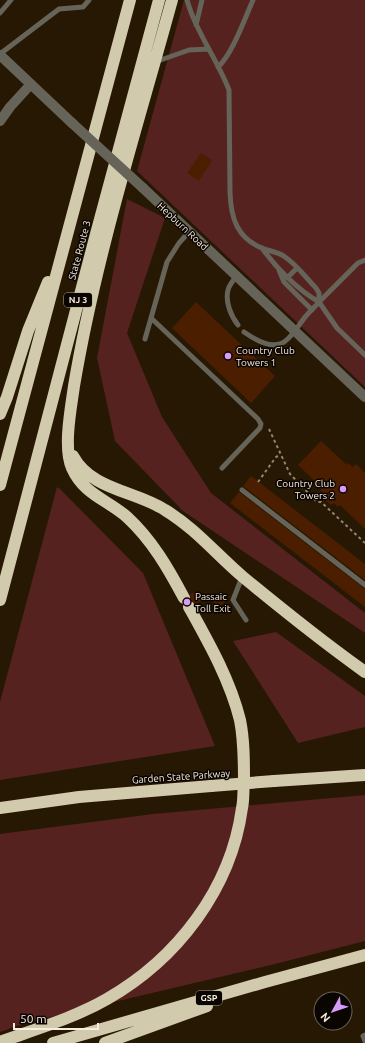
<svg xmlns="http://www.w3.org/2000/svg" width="365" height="1043" font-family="Ubuntu,sans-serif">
  <rect width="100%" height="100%" fill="#271803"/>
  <path fill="#552220" d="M184,0H365V387L137,171Z
    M127,199L165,218L127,333L162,417L211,493L365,613V633L183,511L115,441L97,358Z
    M57,487L60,489L143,573L215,746L0,780V702Z
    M276,632L365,696V727L298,743L233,641Z
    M365,795V941L271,965L29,1022L0,1032V834L153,814Z"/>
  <path fill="#4c1e00" d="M201,153L212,160L199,181L187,173Z
    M196,302L275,376L251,403L172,328Z
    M321,441L347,465L348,463L353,467L356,464L365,473V529L340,505L338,507L334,503L331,505L321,496L324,494L320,490L322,488L298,465Z
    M251,476L365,564V580L243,486Z
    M239,492L365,589V607L230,503Z
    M197,591L202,600L196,604L191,600L190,594Z
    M221,593L226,602L217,607L212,598Z"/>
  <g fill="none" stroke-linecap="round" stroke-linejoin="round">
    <path stroke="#928574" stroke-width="2" stroke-dasharray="3 3" stroke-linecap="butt" d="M269,429L290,474L317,502H321L365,543
      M258,482L276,457L280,455"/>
    <path stroke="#666458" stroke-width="5" d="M187,0C196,32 217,59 229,90L230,193C231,218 237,238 262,248C269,251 279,252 285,257C297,265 306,278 316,288L319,293V302
      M0,13L11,0
      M196,25L202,0
      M0,54L59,9L83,7L89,0
      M155,62L189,50L208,49
      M218,67C232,55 245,18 253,0
      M262,248C276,268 298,290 319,302
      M279,270L284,282L312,310
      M236,276C234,280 229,285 228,290C225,302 231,316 238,325
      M288,277L297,268
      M319,302L358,263L365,260
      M151,318L258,419L261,424L260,428L222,468
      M244,332C254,339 272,350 284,342C293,336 299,324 306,316C310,311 315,307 319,302L337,328L365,355
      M145,339L167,262L179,243L189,232
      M242,490L365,585
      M242,577L233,600L246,620
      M365,1035L363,1036L365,1041"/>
    <path stroke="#666458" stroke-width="10" d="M0,55L72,123
      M0,121L10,107L31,84
      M143,188L365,397"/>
    <path stroke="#d1caac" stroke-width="12" d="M172,0C137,128 96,255 74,386C71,408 63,448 72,468C84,495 108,500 127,517C152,540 168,568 184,598
      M0,414L7,397L28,331L48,282
      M73,456C91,490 136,491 165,510C195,528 217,555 243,577C283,610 323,642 365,672
      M0,485L130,0
      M0,600L96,234L159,0
      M274,781L365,775
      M0,808L79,797L211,786
      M0,1042C36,1029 74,1018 107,999C177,959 231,889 242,808C244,799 243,790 244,781C244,760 244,740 240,720C230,680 209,643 189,607
      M53,1043L265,982L365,955
      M105,1043L207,1006"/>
    <path stroke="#666458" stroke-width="10" d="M72,123L143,188"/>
    <path stroke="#d1caac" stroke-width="12" d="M211,786L274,781"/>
  </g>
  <g fill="#d79bf9" stroke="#0b0501" stroke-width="1.5">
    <circle cx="228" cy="356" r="4"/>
    <circle cx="343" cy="489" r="4"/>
    <circle cx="187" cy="602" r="4"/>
  </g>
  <g text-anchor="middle" stroke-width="3" stroke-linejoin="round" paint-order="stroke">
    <g fill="#0b0501" stroke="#b0a79c" stroke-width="1">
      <rect x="64" y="293" width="28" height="14" rx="3"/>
      <rect x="196" y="991" width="26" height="14" rx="3"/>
    </g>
    <g font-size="9" font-weight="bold" fill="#f7ecdf">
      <text x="78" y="303">NJ 3</text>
      <text x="209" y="1001">GSP</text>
    </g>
    <g font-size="10" fill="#f7ecdf" stroke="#0b0501">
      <text transform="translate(183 226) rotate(43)" y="4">Hepburn Road</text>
      <text transform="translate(79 250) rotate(-75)" y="4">State Route 3</text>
      <text transform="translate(181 776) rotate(-4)" y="4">Garden State Parkway</text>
    </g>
    <g font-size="10" fill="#f7ecdf" stroke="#0b0501" text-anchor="start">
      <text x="236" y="354">Country Club<tspan x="236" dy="12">Towers 1</tspan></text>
      <text x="335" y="487" text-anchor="end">Country Club<tspan x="335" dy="12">Towers 2</tspan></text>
      <text x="195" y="600">Passaic<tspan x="195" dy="12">Toll Exit</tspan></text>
    </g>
  </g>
  <g transform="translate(333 1011) rotate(230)"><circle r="19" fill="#0b0501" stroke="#69615a"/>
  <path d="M0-3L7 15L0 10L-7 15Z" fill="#d79bf9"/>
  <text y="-6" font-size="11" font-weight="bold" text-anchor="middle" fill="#f7ecdf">N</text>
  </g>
  <path d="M14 1023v6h84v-6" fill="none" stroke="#f7ecdf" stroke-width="2"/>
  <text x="20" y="1023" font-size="12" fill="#f7ecdf" stroke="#0b0501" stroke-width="3" paint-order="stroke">50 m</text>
</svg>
